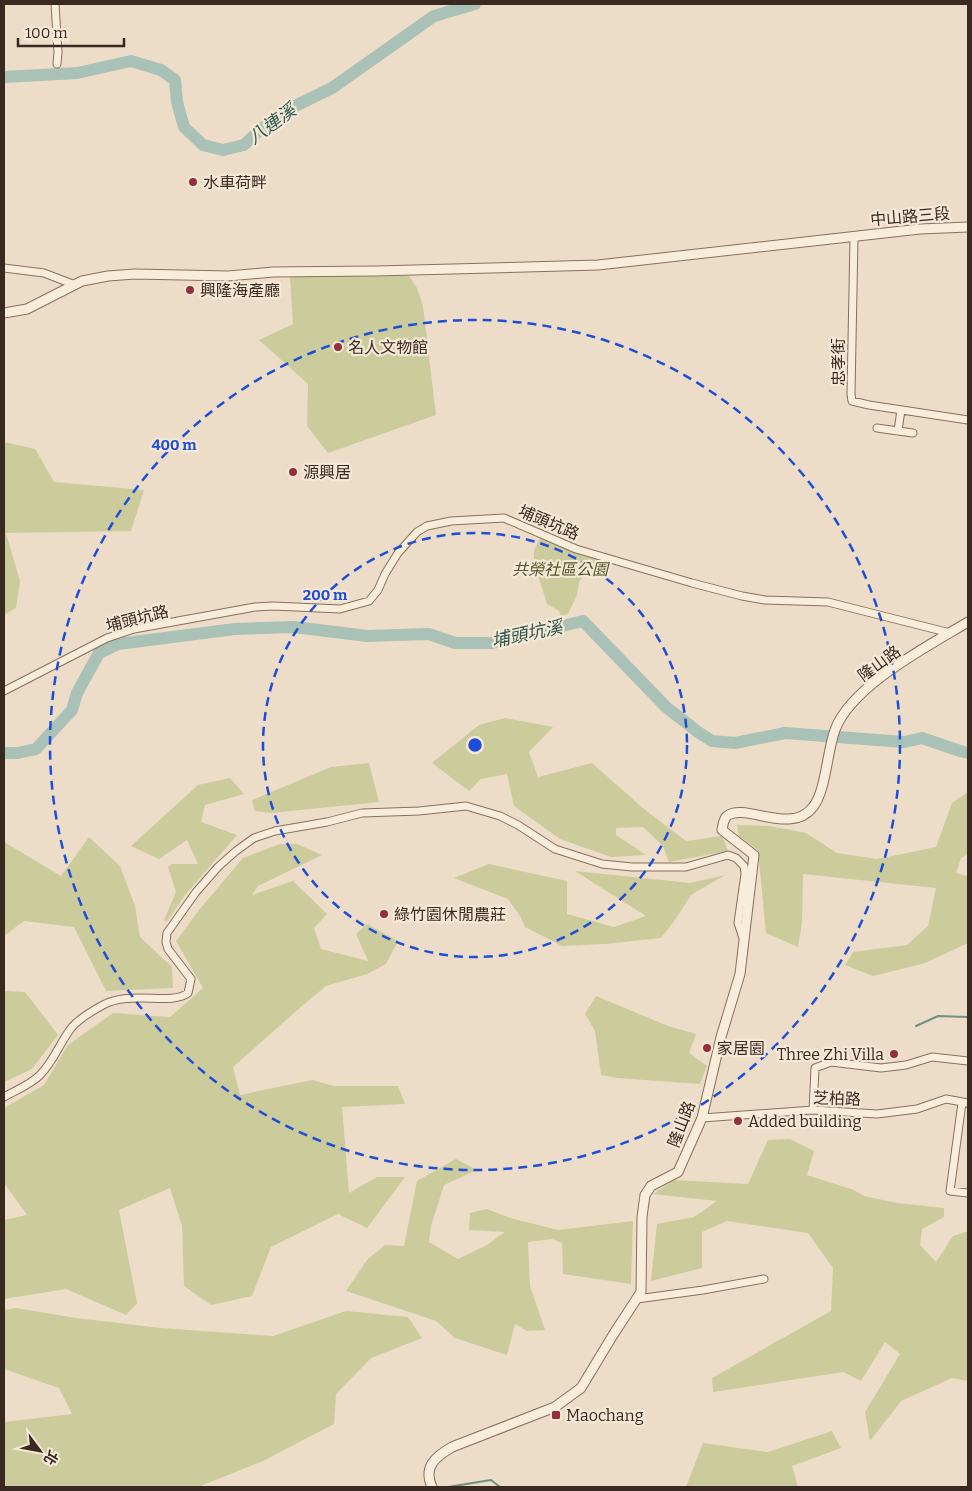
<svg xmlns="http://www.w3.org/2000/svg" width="972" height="1491" font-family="Bitter,'Noto Sans TC',serif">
  <rect width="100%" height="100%" fill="#edddc8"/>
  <path fill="#cbcb9c" d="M409,276L417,288L423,306L436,415L328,453L307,426L308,384L259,340L293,324L290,277Z
    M4,442L35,449L54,482L144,490L131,531L6,533L20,581L16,608L4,615Z
    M541,537L595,557L597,560L579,582L577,595L568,614L561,616L559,611L547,604C544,591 532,563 534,552C535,547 539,541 541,537Z
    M505,718L553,727L529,752L538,777L592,763L644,809L686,841L722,836L728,851L669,862L663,846L643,827L616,828V835L646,855L611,857L560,839L514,806L507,774L481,779L469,791L432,763L479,725Z
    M369,763L379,802L271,813L255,811L252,800L331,767Z
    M230,778L244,794L205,805L201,822L237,835L186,894L167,921H165L164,920L176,892L168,867L171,864H198L187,840L159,859L131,846L198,785Z
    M968,792V854L961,858L956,873L968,876V943L925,963L873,976L845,965L853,952L907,945L928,926L936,888L803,874L802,923L798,947L766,933L758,850L739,836L737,825L770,826L806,833L837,853L877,859L936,847L952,803Z
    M89,837L120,866L135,906L140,937L172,967L173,988L106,991L74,927L24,921L4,936V842L61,876Z
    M280,844H297L322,855L258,886L252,895L293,881L327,914L314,928L321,949L368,961L356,934L367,924L398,941L386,964L367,974L326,986L302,1006L233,1067L240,1095L312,1080L334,1086H398L405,1104L342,1107L349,1193L377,1177H405L367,1228L338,1214L271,1247L252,1296L211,1305L184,1286L182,1226L170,1188L119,1210L137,1303L126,1315L66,1289L4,1299V1220L27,1215L4,1183V1108L44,1085L68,1045L113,1013L170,1017L203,988L176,941L199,910L243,858Z
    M489,864L567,881V914L614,927L646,916L575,871L690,883L725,875L691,895L675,920L661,938L605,944L562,946L525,927L520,916L508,899L454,878Z
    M4,991L25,992L58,1035L32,1069L4,1082Z
    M596,996L668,1026L696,1034L689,1053L707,1066L700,1084L617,1078L601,1075L595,1031L585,1014Z
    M790,1139L814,1151L807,1175L854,1190L864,1196L897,1203L944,1208V1217L922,1229L920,1245L936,1262L953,1236L968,1231V1381L952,1378L901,1401L870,1441L865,1412L900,1354L885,1342L861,1381L843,1372L713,1392L712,1378L831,1311L833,1268L808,1233L727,1221L702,1232V1268L651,1281L657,1224L694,1217L717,1201L653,1194L674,1180L748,1184L768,1140Z
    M456,1159L477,1170L444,1185L431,1226L429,1242L458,1259L487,1245L505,1232L469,1230L470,1213L487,1209L510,1218L558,1230L633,1221L631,1284L563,1274L562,1243L552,1239L528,1242L530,1286L545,1330L527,1331L515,1324L507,1355L455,1338L436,1321L346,1291L367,1260L385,1245L404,1246L417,1181Z
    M16,1308L76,1318L161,1328L273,1336L346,1311L408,1317L422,1338L371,1358L336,1394L334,1424L263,1461L198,1487H4V1422L72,1414L59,1388L4,1369V1310Z
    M832,1431L841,1448L792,1466L798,1487H686L703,1443L768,1452Z"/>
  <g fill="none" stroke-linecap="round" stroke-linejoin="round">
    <path stroke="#6f9084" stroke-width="2" d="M916,1026L938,1016L968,1017
      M448,1487L491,1480L500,1487"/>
    <path stroke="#a9c1b7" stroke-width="12" d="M4,77L77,73L131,61L161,70L175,80L177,102L184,127L203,145L223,150L244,145L261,129L289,109L332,88L434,16L475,4
      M4,753H18L36,749L72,710L77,693L99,653L118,644L235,629L294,627L367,636L429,634L455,643H492L583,621L666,707L698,732L712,741L735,743L785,733L904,742L922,738L960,751L968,753"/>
    <defs>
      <path id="minor" d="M55,4L58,52L57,64
        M854,237L851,394L852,401L869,405L968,420
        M4,268L44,273L75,285
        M901,410L898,431L913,433
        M877,428L898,431
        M4,691L107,638L134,629L255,607L273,606L340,609L369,601L378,590L385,574L398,553L417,532L427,526L451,521L504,518L576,549L692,583L742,596L765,600L828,602L950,633
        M4,1097C16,1090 30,1085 40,1075C54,1061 60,1042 72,1027C80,1018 92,1011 103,1005C130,990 171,1006 188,993L191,979L168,949L166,942L167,933L196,892L218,867L236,851L254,838L275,831L327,822L362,813L419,811L466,806L500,816L518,825L555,849L602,864L632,867H686L728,855L736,858L744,866L745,874L738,923L743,938
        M962,1103L950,1191L968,1193
        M813,1110L815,1068L831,1062L881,1068L906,1065L932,1057L968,1061
        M702,1118L813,1110L877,1114L917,1109L946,1099L968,1103
        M637,1299L703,1290L764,1279"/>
      <path id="tertiary" d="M4,313L27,309L82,281L108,276L135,274L228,276L273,272L376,271L598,265L920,229L968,227
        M432,1487C423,1467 435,1457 452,1447L555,1407L581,1388L613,1335L641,1292L642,1217L645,1195L651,1186L678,1172L702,1118L721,1037L740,974L754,855L722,830C723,825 723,820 727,816C745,802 791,836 813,807C826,791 827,751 835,730C851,686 928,646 968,622"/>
    </defs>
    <use href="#minor" stroke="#896f5d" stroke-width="9"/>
    <use href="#tertiary" stroke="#896f5d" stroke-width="11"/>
    <use href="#minor" stroke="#f8ecdb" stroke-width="7"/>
    <use href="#tertiary" stroke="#f8ecdb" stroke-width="9"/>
  </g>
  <g fill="none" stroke="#1d4ed8" stroke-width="2.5" stroke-dasharray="9 6">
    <circle cx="475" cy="745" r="212"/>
    <circle cx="475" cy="745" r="425"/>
  </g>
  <g fill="#962f3d" stroke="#f5e8d7" stroke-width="2">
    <circle cx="193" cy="182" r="5"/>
    <circle cx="190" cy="290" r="5"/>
    <circle cx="338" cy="347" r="5"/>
    <circle cx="293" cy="472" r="5"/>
    <circle cx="384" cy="914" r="5"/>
    <circle cx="707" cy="1048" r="5"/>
    <circle cx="894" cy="1054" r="5"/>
    <circle cx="738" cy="1121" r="5"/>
    <rect x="551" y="1410" width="10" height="10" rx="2.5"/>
  </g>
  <g text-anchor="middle" stroke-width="4.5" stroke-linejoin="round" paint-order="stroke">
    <g font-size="16" fill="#3a2920" stroke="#f5e8d7" text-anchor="start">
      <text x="203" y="188">水車荷畔</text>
      <text x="200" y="296">興隆海產廳</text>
      <text x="348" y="353">名人文物館</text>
      <text x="303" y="478">源興居</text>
      <text x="394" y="920">綠竹園休閒農莊</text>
      <text x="717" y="1054">家居園</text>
      <text x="884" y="1060" text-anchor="end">Three Zhi Villa</text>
      <text x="748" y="1127">Added building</text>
      <text x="566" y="1421">Maochang</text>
    </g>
    <g font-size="16" fill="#3a2920" stroke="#f5e8d7">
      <text transform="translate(910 216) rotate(-5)" y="6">中山路三段</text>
      <text transform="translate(838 362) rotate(-90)" y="6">忠孝街</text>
      <text transform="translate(549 522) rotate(23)" y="6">埔頭坑路</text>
      <text transform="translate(137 618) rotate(-14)" y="6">埔頭坑路</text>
      <text transform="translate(879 663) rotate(-36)" y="6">隆山路</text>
      <text transform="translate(837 1098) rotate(2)" y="6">芝柏路</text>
      <text transform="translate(681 1124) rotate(-69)" y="6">隆山路</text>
    </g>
    <g font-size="16" font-style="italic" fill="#4f5528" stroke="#f5e8d7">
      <text x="560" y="575">共榮社區公園</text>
    </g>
    <g font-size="18" font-style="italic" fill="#305951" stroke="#f5e8d7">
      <text transform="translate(272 124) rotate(-36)" y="6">八連溪</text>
      <text transform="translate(527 634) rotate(-12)" y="6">埔頭坑溪</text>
    </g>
  </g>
  <circle cx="475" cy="745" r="8" fill="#1d4ed8" stroke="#f5e8d7" stroke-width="2.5"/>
  <g font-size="15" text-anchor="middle" font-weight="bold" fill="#1d4ed8" stroke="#f5e8d7" stroke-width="4.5" stroke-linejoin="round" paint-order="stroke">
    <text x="174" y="450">400 m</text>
    <text x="325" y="600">200 m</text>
  </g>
  <rect width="972" height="1491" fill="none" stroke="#3a2920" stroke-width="10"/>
  <g transform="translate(40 1451) rotate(122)" stroke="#f5e8d7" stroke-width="4" paint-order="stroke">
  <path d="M0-4L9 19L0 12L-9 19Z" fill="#3a2920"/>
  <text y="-8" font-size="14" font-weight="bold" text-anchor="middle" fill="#3a2920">北</text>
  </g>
  <path d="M18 38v8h106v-8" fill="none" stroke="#3a2920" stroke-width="2.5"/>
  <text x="25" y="38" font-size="15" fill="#3a2920" stroke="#f5e8d7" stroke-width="4" paint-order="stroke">100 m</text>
</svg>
